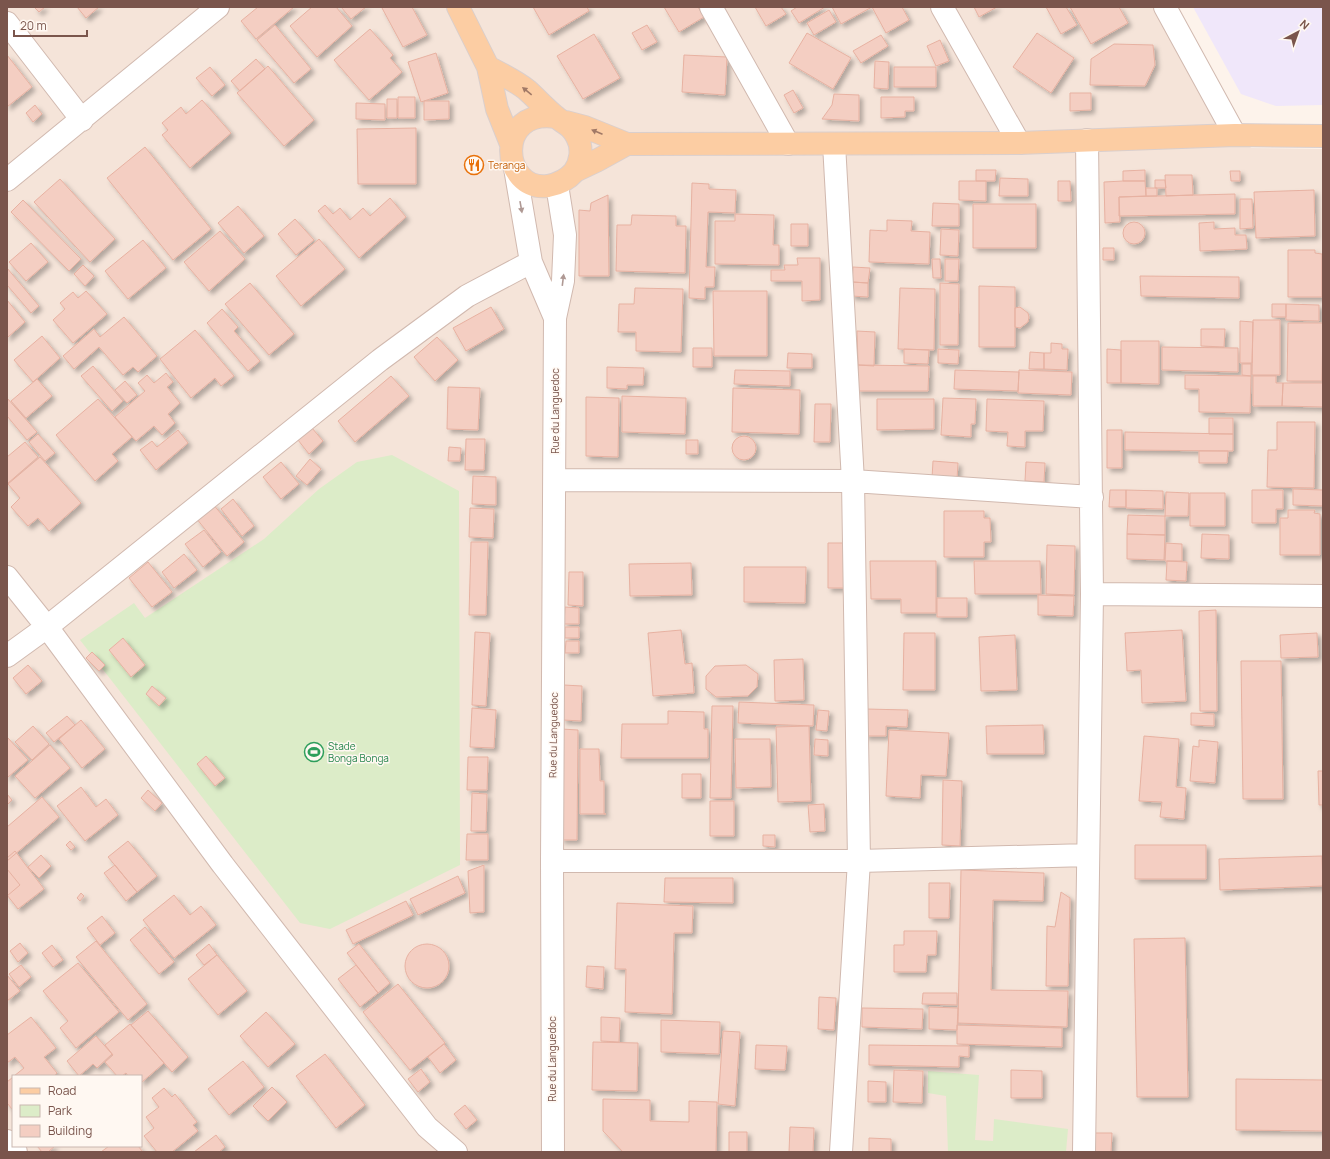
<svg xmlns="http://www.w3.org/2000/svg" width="1330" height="1159" font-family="Manrope,sans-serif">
  <defs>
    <filter id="shadow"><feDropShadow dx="3.5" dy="3.5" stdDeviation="2" flood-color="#0004"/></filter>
  </defs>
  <rect width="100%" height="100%" fill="#fdf3eb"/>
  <path fill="#f5e4d9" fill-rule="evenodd" d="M7,7H1171L1251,148L1323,149V1152H7ZM13,1076H141V1146H13Z"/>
  <path fill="#f0e7fa" d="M1193,7H1323V105L1276,106L1241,94Z"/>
  <path fill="#dcecc8" d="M392,455L459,491L460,865L330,929L300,923L80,640L134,603L145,618L264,539L319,489L357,462Z
    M928,1071L979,1075L975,1140L993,1141L994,1119L1068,1129L1066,1152H948L946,1096L928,1093Z"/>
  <path fill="#f4cec2" stroke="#e7b1a1" filter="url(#shadow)" d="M34,7H45L39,12Z
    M77,7H99L86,18Z
    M258,7H294L256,39L241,21Z
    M312,7H336L352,26L317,57L290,26Z
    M341,7H366L351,19Z
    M384,7H412L427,35L403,47L382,8Z
    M533,7H587L589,11L549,35Z
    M664,7H698L704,17L679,32Z
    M755,7H781L786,14L766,26Z
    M797,7H825L799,23L791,11Z
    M832,7H902L909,20L886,33L872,7L841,24Z
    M974,7H997L979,17Z
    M1046,7H1066L1077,25L1061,34Z
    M1070,7H1119L1128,23L1091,44Z
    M829,10L836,22L814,35L807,23Z
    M275,25L311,69L294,83L257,40Z
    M647,25L657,42L642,50L632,33Z
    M370,29L393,55L390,58L402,72L369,100L334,60Z
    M807,33L851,58L833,89L789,63Z
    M1037,33L1074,58L1051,93L1013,67Z
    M594,34L620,78L583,99L557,56Z
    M881,35L888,46L861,63L853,51Z
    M940,40L949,61L936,66L927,46Z
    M1114,44L1153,45L1155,65L1145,86L1090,85L1091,59Z
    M436,53L448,93L421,102L408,62Z
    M7,55L32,87L7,107Z
    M684,55L727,57L725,95L682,92Z
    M256,59L265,69L240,91L231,81Z
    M875,61L889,62L888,89L874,88Z
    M268,66L314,120L284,146L237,93Z
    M210,67L225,85L212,96L196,78Z
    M894,67H936V87H894Z
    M793,90L803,108L794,113L784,95Z
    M1070,93H1091V110L1070,111Z
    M834,94L859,95V121L822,119L832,105Z
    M398,97H415V118H398Z
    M881,97H914V111H905V117L881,118Z
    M387,99H397V118H387Z
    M202,100L231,133L190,168L162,135L168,130L162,123L181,107L186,114Z
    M424,101H449V119L424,120Z
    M356,103L385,104V120L356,119Z
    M35,105L42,114L33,122L26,113Z
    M416,128V184H358L357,129Z
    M145,147L211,229L173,260L107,178Z
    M976,170H996L995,181H976Z
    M1145,170V181H1123V171Z
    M1230,171H1240V181H1231Z
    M1165,175H1192L1193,195L1166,196Z
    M1000,178L1028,179V196H999Z
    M60,179L115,239L90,262L34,202Z
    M1155,180H1165L1166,188H1155Z
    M959,181H986V201L959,200Z
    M1058,181H1070L1071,201H1058Z
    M1123,181H1145L1146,196L1119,197L1120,222L1105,223L1104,182Z
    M692,183L709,184V189L736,190L735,213L708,212L706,267H715L714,287H705V299L689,298Z
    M1146,188H1157V196H1146Z
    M1314,190L1315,236L1256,238L1254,192Z
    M1235,194V214L1119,216V197Z
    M608,195L609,276H579V210L590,211L591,203Z
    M390,198L406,217L359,258L318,211L325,205L333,214L340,208L350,220L363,208L370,216Z
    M1240,199H1252L1253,228L1240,229Z
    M23,200L81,259L69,271L11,212Z
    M933,203L959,204V226H932Z
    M973,204H1036V248H973Z
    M238,206L264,236L244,253L218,223Z
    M735,214L774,215L773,245H779V265L715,264V221H735Z
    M632,215L676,216V226H686L685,273L616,271L617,225H631Z
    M295,219L314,240L296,255L278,234Z
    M887,220L912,221L911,231L930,232L929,264L869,262L870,230L887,231Z
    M1214,222V229L1235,228V235H1246L1247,249L1200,251L1199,223Z
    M1123 233a11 11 0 1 1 22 0a11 11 0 1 1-22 0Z
    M791,224H808V246H791Z
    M941,229L959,230L958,256L940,255Z
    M220,231L245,259L209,291L184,262Z
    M319,239L345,269L301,306L276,276Z
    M143,240L166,268L128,299L105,271Z
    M31,243L48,262L26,281L9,262Z
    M1103,248H1114V260H1103Z
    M1288,250H1315V253L1322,254V297H1288Z
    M797,258H820V300L802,301V281H771V270H785L784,265H798Z
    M932,259H940L941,278H933Z
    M945,259H959L958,281H945Z
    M83,265L94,276L85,286L74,274Z
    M853,267L870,268L868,283L852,282Z
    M7,268L39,306L31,313L7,285Z
    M1140,276L1239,277V298L1141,296Z
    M852,282L868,283V297L851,296Z
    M250,283L294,334L269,355L225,304Z
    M940,283L959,284L958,345H940Z
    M979,286L1015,287V347H979Z
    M635,288L683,289L681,352L636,351V332H618L619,304H634Z
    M900,288L935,289L934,350L898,349Z
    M86,291L107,314L73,343L53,320L65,309L60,303L73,292L78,298Z
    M713,291H767V356H714Z
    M7,300L25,322L7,338Z
    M1272,304H1286V317H1272Z
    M1286,304L1319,305V321L1286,320Z
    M491,307L504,329L466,351L453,328Z
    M1020,307L1028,313L1029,317L1028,322L1020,328L1015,327V308Z
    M222,309L238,327L234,331L260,361L248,371L207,323Z
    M124,317L157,356L138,372L133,367L123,375L99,347L74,369L63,356L94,329L100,337Z
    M1253,320H1280V375H1252Z
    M1240,321L1253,322L1252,363H1240Z
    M1288,323H1323L1322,381H1287Z
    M1201,329H1225L1224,347L1201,346Z
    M195,330L234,376L221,386L215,378L191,398L160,359Z
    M857,331L875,332L874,366L858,365Z
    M42,336L60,358L33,382L14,360Z
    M437,337L458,360L435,381L414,357Z
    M1121,341H1159V384L1121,383Z
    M1051,343L1062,344V349H1068L1067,370L1044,369V353H1051Z
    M1162,347L1238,348V372L1162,370Z
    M693,348H712V367H693Z
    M904,349L929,350L928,364L904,363Z
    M938,349L959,350L958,364L938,363Z
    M1107,349L1121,350V383H1107Z
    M1030,352L1044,353V369H1029Z
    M788,353L812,354V368H787Z
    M1242,364H1251V376L1242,375Z
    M858,365L929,366L928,391H857Z
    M93,366L123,401L112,411L81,376Z
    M607,367L644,368L643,385H627V389L607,388Z
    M735,370L790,371V386L734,384Z
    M955,370L1019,372L1018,391L954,389Z
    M1019,370L1072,372L1071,395L1018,393Z
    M166,373L173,382L167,387L180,403L168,414L175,423L162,435L154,426L136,441L115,417L145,391L138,383L147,375L154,383Z
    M1185,375L1251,376L1250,413L1199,412V389H1185Z
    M391,376L409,396L355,442L338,421Z
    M1253,376H1276V383H1283L1282,406H1253Z
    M37,379L52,396L26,418L11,401Z
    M125,381L137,395L127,403L115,390Z
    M1283,383H1323V407L1282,406Z
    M448,387L480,388L478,430L447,429Z
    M733,388L800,390L799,434L732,432Z
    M622,396L686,398L685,434L622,432Z
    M586,397L619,398L618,457L586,456Z
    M7,398L37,432L27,440L7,416Z
    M943,398L976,399L975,424H971V437L941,435Z
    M98,399L132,437L112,454L118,461L95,481L56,435Z
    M877,399H934V429L877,430Z
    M987,399L1044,401L1043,431H1025V447L1007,446L1008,432L986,431Z
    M815,404H831L830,442H814Z
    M1209,418H1233V434H1209Z
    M1277,422H1315L1314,488L1267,487L1268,450H1277Z
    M312,428L323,441L309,454L298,440Z
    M178,430L188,443L156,470L140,450L152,441L157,447Z
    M1107,430H1122V468H1107Z
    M1125,432L1233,434V451L1125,450Z
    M38,434L55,453L45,461L29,442Z
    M732 448a12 12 0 1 1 24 0a12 12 0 1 1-24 0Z
    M466,439H485L484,470H465Z
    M686,440H698V454H686Z
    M25,442L38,457L7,484V457Z
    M449,447L461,448L460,461H448Z
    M1199,451H1228L1227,463H1199Z
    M40,457L81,503L49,531L38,518L28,526L11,507L20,498L8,484Z
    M310,459L321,469L307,485L296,476Z
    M933,461L958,463L957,479L932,478Z
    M281,462L299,484L281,499L263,477Z
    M1026,462L1045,463L1044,482L1025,481Z
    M473,476L496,477V505L472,504Z
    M1293,489L1323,490V506L1293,505Z
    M1110,490H1126V507H1109Z
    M1126,490L1163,491V509L1126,508Z
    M1252,490H1283V509H1276V523H1252Z
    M1166,492L1189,493L1188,516H1165Z
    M1190,493H1225V526H1190Z
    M233,499L254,526L242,536L221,509Z
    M213,504L244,542L227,556L196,518Z
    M470,508L494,509L493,538L469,537Z
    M1288,510H1315L1314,513L1320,514V555H1280V518H1288Z
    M944,511H984V518H990L991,542H984V557H944Z
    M1128,515L1165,516V535L1127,534Z
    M204,530L221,552L203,567L185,544Z
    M1127,534L1165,535L1164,560L1127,559Z
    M1202,534L1229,535V559L1201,558Z
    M471,542H488L486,615H469Z
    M828,543H850V588H828Z
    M1166,543L1182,544V561H1165Z
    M1047,545L1075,546L1074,595L1046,594Z
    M184,554L197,570L174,588L162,572Z
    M870,561H936V613H901V599H871Z
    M974,561H1040L1041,594H975Z
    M1167,561L1187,562L1186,581L1166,580Z
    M148,562L172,592L152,607L129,578Z
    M691,563L692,595L630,596L629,564Z
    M744,567H806L805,603L744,602Z
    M569,572H583V606L568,605Z
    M1038,595L1074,596L1073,616L1038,615Z
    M937,598H967V617H937Z
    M565,607L579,608V624H564Z
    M1216,610L1217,711H1200L1199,611Z
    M565,627H579V638H565Z
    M681,630L685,664L692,663L694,693L653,696L648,633Z
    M1182,630L1186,701L1142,703L1141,670L1127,671L1125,633Z
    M475,632L490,633L486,706L472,705Z
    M904,633H935V690H903Z
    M1317,633L1318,657L1281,658L1280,635Z
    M1015,635L1017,690L981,691L979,637Z
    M123,638L145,665L131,677L109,650Z
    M566,641H579V653H565Z
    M92,652L105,665L99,671L86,658Z
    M803,659L804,700L775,701L774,660Z
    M1241,661H1281L1283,799H1243Z
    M28,665L42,681L26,694L13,678Z
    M746,665L758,674L757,687L748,696L716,697L706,689V676L715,666Z
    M564,685L582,686L581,721L563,720Z
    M152,686L166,698L159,706L146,694Z
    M739,702L814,705L813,726L738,723Z
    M712,706H733L731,798H710Z
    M472,708L496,710L494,748L470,747Z
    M866,709L908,710L907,727L886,726V736H865Z
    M818,710L829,711L827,731L816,730Z
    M668,711L704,712V729H708V758H621L622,724H668Z
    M1191,713L1214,714V726L1191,725Z
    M67,716L75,725L54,742L46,733Z
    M81,720L105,749L82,768L59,739Z
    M1043,725L1044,754H987L986,726Z
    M33,726L49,744L32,760L15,742Z
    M809,726L811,801L778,802L776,727Z
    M562,729L578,730L577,840H561Z
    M889,730L949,733L946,776L921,775L920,798L886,796Z
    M1144,736L1179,739L1176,787L1186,788L1184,819L1160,817L1162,802L1139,801Z
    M8,738L28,760L7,778V739Z
    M735,739H770L771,787L736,788Z
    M815,739L828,740V756L814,755Z
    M1199,740L1218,742L1215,783L1190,781L1193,746L1199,747Z
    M50,745L70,768L35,798L15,776Z
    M580,749H599L600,781H604V814H606H580Z
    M206,756L225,778L215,786L197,764Z
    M468,757H488L487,790H467Z
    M1318,771H1323V805H1319Z
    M682,774H701V798H682Z
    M943,780L962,781L960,846L942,845Z
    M81,787L96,807L106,799L118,815L85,841L57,806Z
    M148,790L162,803L155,811L141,798Z
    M472,793L487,794L486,831H471Z
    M7,794L12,800L7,805Z
    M42,797L59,817L7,861V827Z
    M710,801H734V836H710Z
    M824,804L825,831L810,832L808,805Z
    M467,834H488V860H466Z
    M763,835H775V847L763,846Z
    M70,841L75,847L71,850L66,845Z
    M128,841L157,876L137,892L108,857Z
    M1135,845H1206V879H1135Z
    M15,851L44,889L18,909L7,895V858Z
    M41,855L51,866L39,878L28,867Z
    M1322,856L1323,886L1220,890L1219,859Z
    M115,865L137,892L126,901L104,873Z
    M484,865V912L470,913L468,871Z
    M7,869L20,885L7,896Z
    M961,870L1044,873L1043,901L993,900L991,990L1068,991L1067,1027L958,1023Z
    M458,876L465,893L418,915L410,899Z
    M665,878H733V903L664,902Z
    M929,883H950L949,918H929Z
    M1061,892L1070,898L1068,986H1046L1047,926L1055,927Z
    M81,893L84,896L80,901L77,898Z
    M174,895L190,915L201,906L216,925L174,958L143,920Z
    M406,901L413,915L353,944L346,930Z
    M617,903L693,906L692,933H674L672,1014L625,1012L626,969H615Z
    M102,916L115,933L100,945L87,928Z
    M145,927L174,962L159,974L130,940Z
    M904,931H937L936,955H927L926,972H894V945H904Z
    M1185,938L1188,1097H1137L1134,939Z
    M96,941L147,1004L128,1020L76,957Z
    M20,943L28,953L18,962L10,951Z
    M209,944L217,955L204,965L196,955Z
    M359,944L390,983L378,993L347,953Z
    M405 966a22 22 0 1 1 44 0a22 22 0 1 1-44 0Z
    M52,945L63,960L53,967L42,953Z
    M217,955L247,991L218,1015L188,979Z
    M78,963L119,1012L76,1048L60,1028L68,1021L43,991Z
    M21,965L31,977L19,987L9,974Z
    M356,965L378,993L360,1007L338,979Z
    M587,966L604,967L603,989L586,987Z
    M7,975L20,991L7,1001Z
    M398,984L445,1043L410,1070L363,1012Z
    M923,993H957V1005L922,1004Z
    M819,997L836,998L834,1030L818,1029Z
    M929,1007L958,1008L957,1030L929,1029Z
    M862,1008L923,1009L922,1029L862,1027Z
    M148,1011L188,1057L172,1072L131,1025Z
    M266,1012L295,1044L268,1067L240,1036Z
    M31,1017L56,1048L44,1057L57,1073L54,1076H14L24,1068L15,1057L7,1063V1035Z
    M601,1017L620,1018L619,1042L601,1041Z
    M661,1020L720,1022L719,1054L661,1052Z
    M130,1024L164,1063L141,1083V1076H128L126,1073L122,1076H117L105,1062L113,1055L105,1045Z
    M957,1025L1062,1028V1047L957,1044Z
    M723,1031L740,1032L735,1106L718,1104Z
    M96,1036L112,1054L97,1068L93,1064L79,1076L67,1061Z
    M593,1042L638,1043L637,1091L592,1090Z
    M444,1044L456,1060L440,1073L428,1057Z
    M756,1045L787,1046L785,1070L755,1069Z
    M869,1045L969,1046V1057L959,1056V1067L869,1065Z
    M325,1054L365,1105L336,1128L296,1076Z
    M243,1061L264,1087L229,1115L208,1089Z
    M421,1069L430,1082L418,1092L408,1079Z
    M894,1070L923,1071L922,1103L893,1102Z
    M1011,1070L1042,1071V1098H1011Z
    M13,1077V1109H12L7,1103V1082Z
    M1236,1079L1323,1080V1131L1236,1130Z
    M868,1081L886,1082V1102H868Z
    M272,1087L287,1102L268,1121L253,1106Z
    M164,1088L172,1097L175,1094L197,1122L193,1125L198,1131L172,1152H157L144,1136L154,1128L146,1117L159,1107L152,1098Z
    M603,1099L650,1100V1121L689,1122V1101L717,1102L716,1152H623L603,1131Z
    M465,1105L477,1120L466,1129L454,1114Z
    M790,1127L814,1128L813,1152H789Z
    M729,1132H747V1152H729Z
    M1092,1133H1112L1111,1152H1092Z
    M216,1135L225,1147L219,1152H194Z
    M869,1138L891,1139V1152H869Z
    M37,1146H55L48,1152H42Z
    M109,1146H138L143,1152H101Z"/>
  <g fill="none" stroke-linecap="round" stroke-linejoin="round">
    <defs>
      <path id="minor" d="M711,7L788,144
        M942,7L1019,143
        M1165,7L1235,135
        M7,23L82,120
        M834,144L853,481L859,861L841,1152
        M515,168L531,262L555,318
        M7,180L218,7
        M555,480L853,481L1092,497
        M7,577L47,627L223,865L427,1127L456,1152
        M1092,594L1323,596
        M7,656L47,627L380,360L467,296L531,262
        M552,861H859L1088,855
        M7,1141L16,1152
        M553,1152L552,861L555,318L563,281L565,235L557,185
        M1084,1152L1092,594L1087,140"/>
      <path id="major" d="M458,7L488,67L497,109L511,144
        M488,67C501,74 516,81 527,90C537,99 546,109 556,117C565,124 572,126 577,137C583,148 581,162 574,172C567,180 559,184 548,186C501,192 494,108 556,117
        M566,122L585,127L627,144L1019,143L1235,135L1323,136
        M575,171L596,161L627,144"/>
    </defs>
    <use href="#minor" stroke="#d1b9af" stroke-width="24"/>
    <use href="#major" stroke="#dacfcd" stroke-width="24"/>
    <use href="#minor" stroke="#fff" stroke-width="22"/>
    <use href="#major" stroke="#fccda3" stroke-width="22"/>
  </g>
  <defs><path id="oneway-solid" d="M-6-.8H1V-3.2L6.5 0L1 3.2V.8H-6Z"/></defs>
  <g fill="#a17966">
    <use href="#oneway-solid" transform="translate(527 91) rotate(-141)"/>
    <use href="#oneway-solid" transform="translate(597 132) rotate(-157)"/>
  </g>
  <g fill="#af9994">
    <use href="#oneway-solid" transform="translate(521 207) rotate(80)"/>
    <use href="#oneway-solid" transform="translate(563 280) rotate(-83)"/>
  </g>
  <defs>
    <symbol id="restaurant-ring" viewBox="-11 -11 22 22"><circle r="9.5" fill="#fff8f2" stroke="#e8710a" stroke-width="1.5"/><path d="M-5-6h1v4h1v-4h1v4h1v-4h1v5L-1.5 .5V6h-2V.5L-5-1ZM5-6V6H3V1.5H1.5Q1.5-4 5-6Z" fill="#e8710a"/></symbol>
    <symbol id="stadium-ring" viewBox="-11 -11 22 22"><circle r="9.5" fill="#fff8f2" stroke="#2e9e5b" stroke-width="1.5"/><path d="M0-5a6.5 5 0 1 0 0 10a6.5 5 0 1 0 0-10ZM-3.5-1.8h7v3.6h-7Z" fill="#2e9e5b"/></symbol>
  </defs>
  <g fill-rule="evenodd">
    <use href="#restaurant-ring" x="463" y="154" width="22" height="22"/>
    <use href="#stadium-ring" x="303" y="741" width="22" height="22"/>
  </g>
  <g text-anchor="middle" stroke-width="3" stroke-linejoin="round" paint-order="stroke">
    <g font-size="10" fill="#c56008" stroke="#fff8f2" text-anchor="start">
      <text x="488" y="169">Teranga</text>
    </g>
    <g font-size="10" fill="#7a554c" stroke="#fff8f2">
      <text transform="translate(555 411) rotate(-90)" y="4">Rue du Languedoc</text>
      <text transform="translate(553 735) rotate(-89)" y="4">Rue du Languedoc</text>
      <text transform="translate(552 1059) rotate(-90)" y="4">Rue du Languedoc</text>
    </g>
    <g font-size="10" fill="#27864d" stroke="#fff8f2" text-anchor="start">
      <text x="328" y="750">Stade<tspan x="328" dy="12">Bonga Bonga</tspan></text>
    </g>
  </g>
  <rect width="1330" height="1159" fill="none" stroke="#7a554c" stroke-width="16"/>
  <rect x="12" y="1075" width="130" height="72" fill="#fff8f2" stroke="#cab7b0"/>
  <rect x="20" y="1088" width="20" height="6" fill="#fccda3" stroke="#cab7b0"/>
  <text x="48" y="1095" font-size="12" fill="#7a554c">Road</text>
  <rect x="20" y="1105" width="20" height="12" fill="#dcecc8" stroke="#cab7b0"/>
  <text x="48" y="1115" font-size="12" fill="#7a554c">Park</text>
  <rect x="20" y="1125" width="20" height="12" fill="#f4cec2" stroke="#cab7b0"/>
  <text x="48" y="1135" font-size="12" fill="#7a554c">Building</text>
  <g transform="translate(1298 32) rotate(41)" stroke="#fff8f2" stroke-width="3" paint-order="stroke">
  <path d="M0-3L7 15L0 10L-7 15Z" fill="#7a554c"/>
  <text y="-6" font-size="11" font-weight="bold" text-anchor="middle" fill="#7a554c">N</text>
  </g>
  <path d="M14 30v6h73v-6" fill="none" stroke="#7a554c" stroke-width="2"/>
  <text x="20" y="30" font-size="12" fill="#7a554c" stroke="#fff8f2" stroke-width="3" paint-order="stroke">20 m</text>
</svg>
